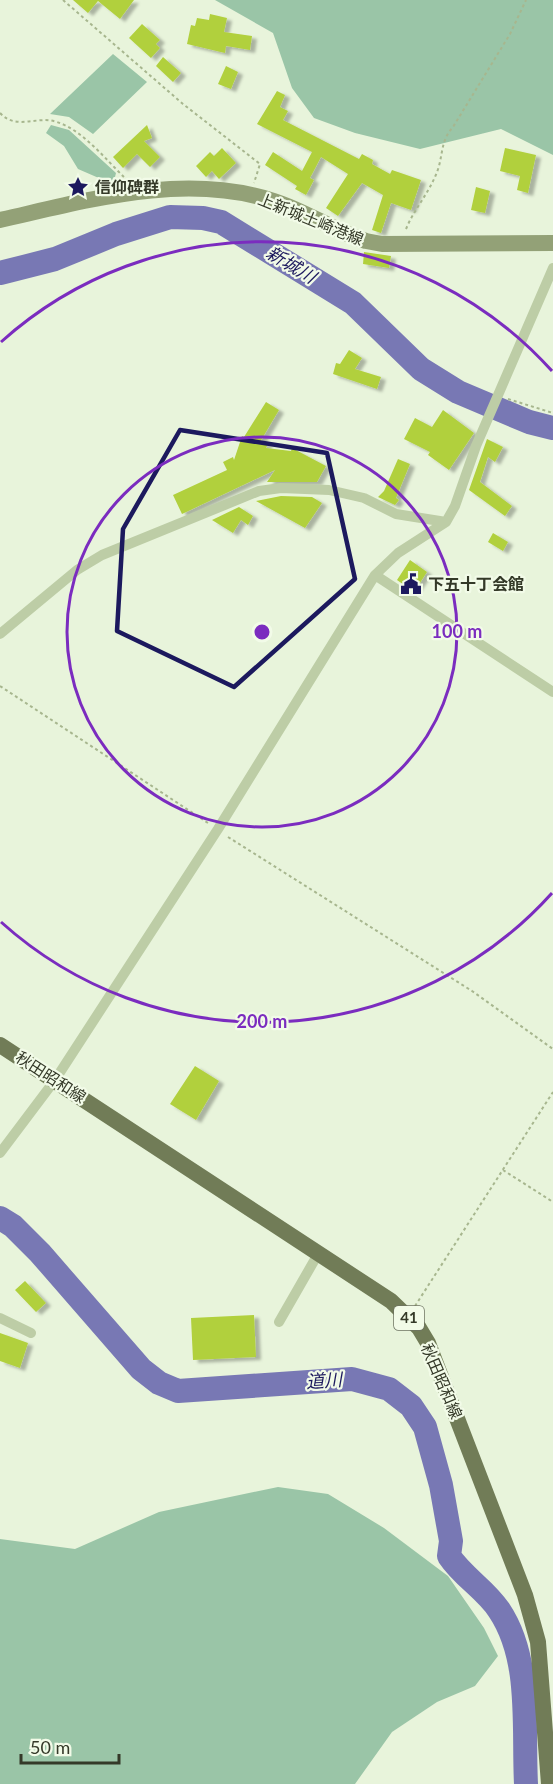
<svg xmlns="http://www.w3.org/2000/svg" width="553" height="1784" font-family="Lato,'Noto Sans JP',sans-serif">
  <defs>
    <filter id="shadow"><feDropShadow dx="5" dy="3" stdDeviation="1.5" flood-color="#0004"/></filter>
  </defs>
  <rect width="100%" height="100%" fill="#e8f4db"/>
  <path fill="#9ac5a7" d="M215,0H553V155L501,129L420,149L355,133L314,118L292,88L273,33Z
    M113,54L147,82L93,134L69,117L50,114Z
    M51,125L69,130L116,173L114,181L108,182L78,169L64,146L46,133Z
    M278,1487L328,1494L384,1528L448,1576L484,1628L498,1656L475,1686L437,1702L392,1732L355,1784H0V1539L75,1549L159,1512Z"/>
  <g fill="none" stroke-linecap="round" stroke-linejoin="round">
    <path stroke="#7878b4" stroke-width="24" d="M0,273L55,259L116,234L170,217L203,218L221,222L353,303L421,369L458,392L529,422L553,428
      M0,1218L13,1226L40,1253L141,1369L159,1383L178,1391L352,1379L389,1389L411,1406L425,1427L441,1485L451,1541L449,1556C463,1577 485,1589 499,1610C532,1659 523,1727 526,1784"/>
  </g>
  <path fill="#b1d03e" filter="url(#shadow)" d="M73,0H134L120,19L98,1L88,13Z
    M210,14L227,18L224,32L252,36L250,50L226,46L225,53L187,44L191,25L195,26L197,18L209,20Z
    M142,24L160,40L156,44L160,48L151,58L129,38Z
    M163,57L181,73L173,82L156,66Z
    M226,66L238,72L231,89L218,84Z
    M277,91L285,95L280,107L288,111L283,120L359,159L362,154L373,160L372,164L390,174L392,170L421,180L411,210L391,203L381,233L372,230L383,195L362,183L338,216L326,208L348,174L321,157L310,178L314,180L306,195L295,189L297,186L265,165L273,152L302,171L312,152L257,124Z
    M147,125L152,138L144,141L160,157L150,167L137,154L123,168L113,157Z
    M222,148L236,163L219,179L212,171L206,177L196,166L210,152L214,156Z
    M505,148L536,155L528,193L517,190L520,176L500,171Z
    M476,187L490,191L485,213L471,210Z
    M364,252L391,256L389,268L363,264Z
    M349,350L362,358L355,369L381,377L377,389L333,374L336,363L340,364Z
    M266,402L279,410L260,442L268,444L266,448L291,451L292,448L326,466L317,482H267L275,470L182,514L173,495L227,470L223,462L233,457L234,460L242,436L244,437Z
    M443,410L474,433L449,470L428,455L430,452L404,439L415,418L432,427Z
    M487,439L503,447L495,462L488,457L480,482L512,506L505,516L469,490Z
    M398,459L410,464L396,498L399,500L395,505L378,497L384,491Z
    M281,496L312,497L322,503L305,528L256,501Z
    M239,507L253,516L248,525L241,520L233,533L212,520Z
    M493,533L508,542L503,551L488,542Z
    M410,560L427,572L414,592L397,580Z
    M195,1066L219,1081L196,1120L170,1104Z
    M25,1281L46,1303L36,1312L15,1290Z
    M254,1315L256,1357L193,1360L191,1318Z
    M0,1333L28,1343L20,1368L0,1361Z"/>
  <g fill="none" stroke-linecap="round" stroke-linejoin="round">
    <path stroke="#a7b68e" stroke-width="2" stroke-dasharray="3 3" stroke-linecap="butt" d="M63,0L183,104L260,164L254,183
      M0,113C17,131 37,115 57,122C84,131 106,160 126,179
      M406,229C415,207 432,190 439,166C443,150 442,139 453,127L510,34L526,0
      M508,399L553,413
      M0,686L208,823
      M228,837L472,991L553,1049
      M503,1170L553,1202
      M415,1306L553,1092"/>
    <path stroke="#bdcda6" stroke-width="10" d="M375,575L553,692
      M0,634L77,570L102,555L259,491L281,488L329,490L364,498L396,514L446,522
      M0,1153L55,1080L218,829L375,575L398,553L446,522L455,506L476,446L553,268
      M0,1318L31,1333
      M279,1322L318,1254"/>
    <path stroke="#93a177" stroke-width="16" d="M0,220C89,200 184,172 274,201C306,211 334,231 366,241L382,244L553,243"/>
    <path stroke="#717c57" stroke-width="16" d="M0,1045L391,1301L419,1328L428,1343L525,1595L538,1642L549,1784"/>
  </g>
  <path fill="none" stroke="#1c195e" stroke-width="4.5" stroke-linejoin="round" d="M180,430L327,453L355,579L234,687L117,631L123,529Z"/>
  <g fill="none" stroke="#7b2cbf" stroke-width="3">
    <circle cx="262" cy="632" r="195"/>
    <path d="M552 893A390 390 0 0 1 1 922M1 342A390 390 0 0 1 552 371"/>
  </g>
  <defs>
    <symbol id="sight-bare" viewBox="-9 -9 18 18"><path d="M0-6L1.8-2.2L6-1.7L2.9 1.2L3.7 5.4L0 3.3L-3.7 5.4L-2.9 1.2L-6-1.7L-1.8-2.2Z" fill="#1c195e" stroke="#f2fbe8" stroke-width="2.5" paint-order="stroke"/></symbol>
    <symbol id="civic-bare" viewBox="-9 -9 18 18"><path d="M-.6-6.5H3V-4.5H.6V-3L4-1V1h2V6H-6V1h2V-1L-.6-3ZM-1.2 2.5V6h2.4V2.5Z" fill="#1c195e" stroke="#f2fbe8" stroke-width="2.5" paint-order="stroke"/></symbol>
  </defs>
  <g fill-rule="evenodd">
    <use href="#sight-bare" x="63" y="172" width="30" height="30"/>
    <use href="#civic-bare" x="396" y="569" width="30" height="30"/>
  </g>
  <g text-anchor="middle" stroke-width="4.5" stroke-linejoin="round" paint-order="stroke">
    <rect fill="#f2fbe8" stroke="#6d7362" stroke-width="1.5" x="394" y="1306" width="30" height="24" rx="4.5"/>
    <g font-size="15" font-weight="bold" fill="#343928">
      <text x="409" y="1323">41</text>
    </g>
    <g font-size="16" font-weight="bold" fill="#343928" stroke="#f2fbe8" text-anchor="start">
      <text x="95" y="193">信仰碑群</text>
      <text x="428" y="590">下五十丁会館</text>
    </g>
    <g font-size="16" fill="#343928" stroke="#f2fbe8">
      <text transform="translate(311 219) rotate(22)" y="6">上新城土崎港線</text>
      <text transform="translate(51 1077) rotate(33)" y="6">秋田昭和線</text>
      <text transform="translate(442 1381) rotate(67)" y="6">秋田昭和線</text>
    </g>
    <g font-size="18" font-style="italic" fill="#1c195e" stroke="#f2fbe8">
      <text transform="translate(291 265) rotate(31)" y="6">新城川</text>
      <text transform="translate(324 1381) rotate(-4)" y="6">道川</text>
    </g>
  </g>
  <circle cx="262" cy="632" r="9" fill="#7b2cbf" stroke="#f2fbe8" stroke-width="3"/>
  <g font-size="18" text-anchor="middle" font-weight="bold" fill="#7b2cbf" stroke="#f2fbe8" stroke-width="4.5" stroke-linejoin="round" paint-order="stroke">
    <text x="457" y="638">100 m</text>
    <text x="262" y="1028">200 m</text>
  </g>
  <path d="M21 1754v9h98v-9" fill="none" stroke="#343928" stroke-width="3"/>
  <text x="30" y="1754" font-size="18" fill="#343928" stroke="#f2fbe8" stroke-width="4.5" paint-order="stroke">50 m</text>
</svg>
